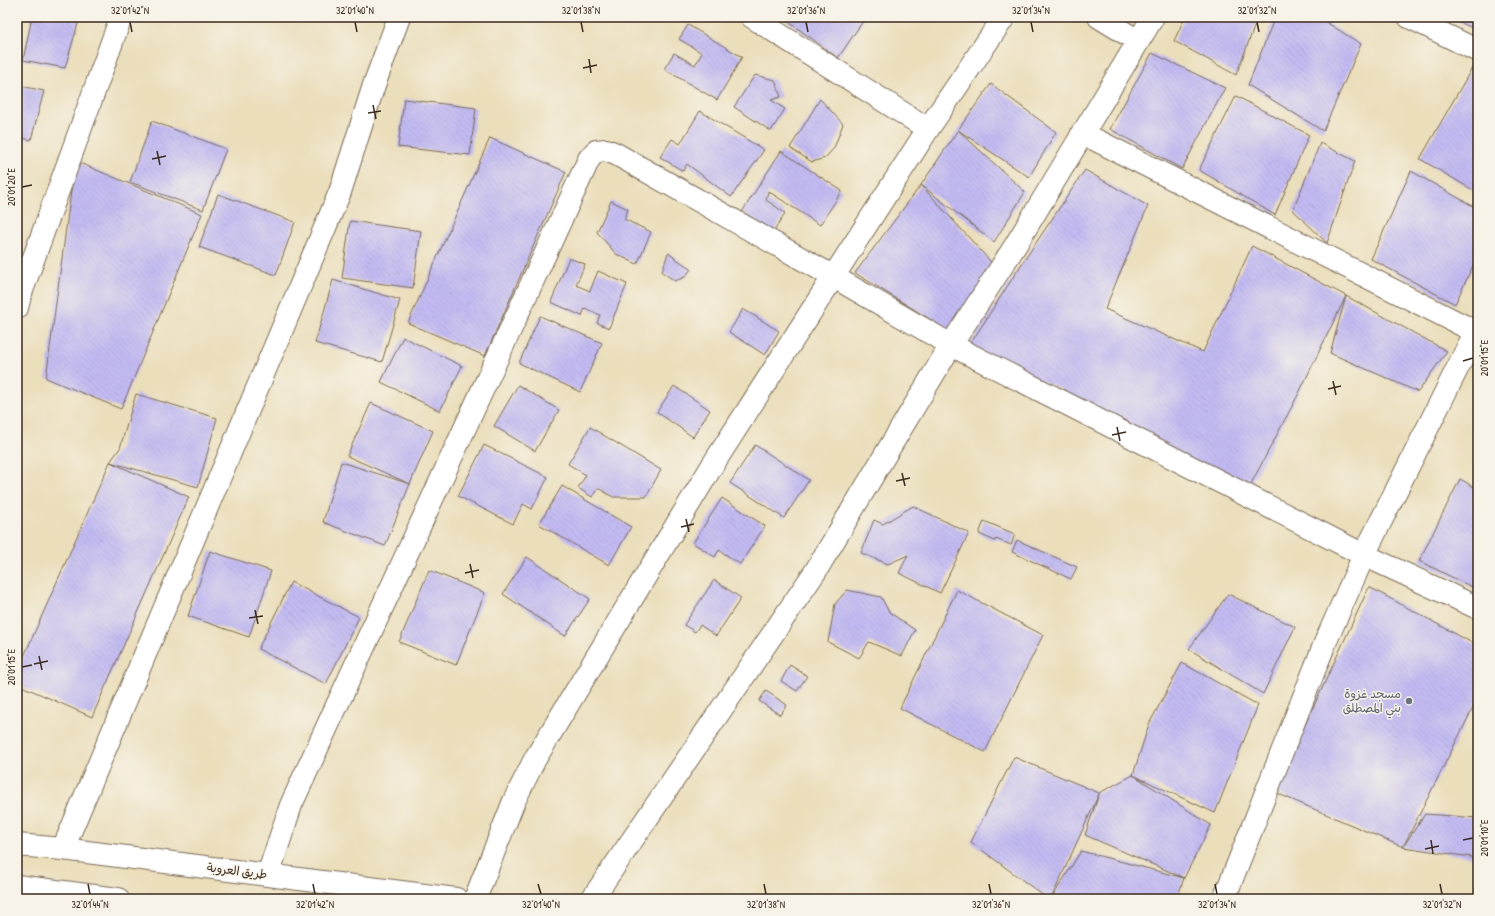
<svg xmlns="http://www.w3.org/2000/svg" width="1495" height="916" font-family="'Patrick Hand','Playpen Sans Arabic',sans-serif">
  <defs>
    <pattern id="building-back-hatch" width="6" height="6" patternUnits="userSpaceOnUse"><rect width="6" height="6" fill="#c3bbf3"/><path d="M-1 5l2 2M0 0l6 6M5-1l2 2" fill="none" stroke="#a8a1d0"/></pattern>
  </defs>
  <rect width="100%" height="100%" fill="#f7f3e8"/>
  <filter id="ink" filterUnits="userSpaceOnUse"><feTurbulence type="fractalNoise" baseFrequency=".025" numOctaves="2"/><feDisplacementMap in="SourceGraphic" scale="8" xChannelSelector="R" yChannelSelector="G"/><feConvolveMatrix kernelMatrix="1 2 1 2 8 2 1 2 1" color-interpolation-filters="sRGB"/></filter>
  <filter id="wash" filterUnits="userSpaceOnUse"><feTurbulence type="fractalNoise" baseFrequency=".012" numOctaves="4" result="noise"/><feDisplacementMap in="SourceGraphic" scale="16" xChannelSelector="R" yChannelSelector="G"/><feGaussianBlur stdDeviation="0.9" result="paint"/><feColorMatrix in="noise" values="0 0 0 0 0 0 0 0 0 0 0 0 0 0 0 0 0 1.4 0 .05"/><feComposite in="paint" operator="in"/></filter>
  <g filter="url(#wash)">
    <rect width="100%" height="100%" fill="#ebdebb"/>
    <g id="blocks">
      <path fill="url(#building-back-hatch)" d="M32,17H80L65,68L23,60Z
        M782,17H859L863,21L838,58Z
        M1185,17H1258L1236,75L1174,41Z
        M1275,17H1318L1361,44L1323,131L1248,85Z
        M1448,17H1478V31L1466,25Z
        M688,25L742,57L717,100L664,69L674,53L695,65L702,53L679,39Z
        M1152,53L1225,88L1182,169L1110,129Z
        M1472,68L1478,71V193L1420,159Z
        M755,75L775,80L781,97L771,100L785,109L771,131L734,107Z
        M991,84L1056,132L1029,177L958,130Z
        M17,85L44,91L31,140L17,137Z
        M1236,96L1309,135L1275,215L1199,170Z
        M404,99L476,108L470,155L398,147Z
        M820,99L843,124L834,148L825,158L812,162L790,148Z
        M700,111L764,150L731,197L687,164L683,171L660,157L672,139L680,144Z
        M152,121L226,149L203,210L130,182Z
        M958,130L1025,192L994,242L921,185Z
        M490,138L566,172L485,356L408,323Z
        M1320,143L1355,161L1327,243L1293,210Z
        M781,151L842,191L820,225L768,191L766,200L785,213L773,233L742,212Z
        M75,161L202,214L121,409L46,378Z
        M1085,170L1148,206L1105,309L1203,352L1252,246L1346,296L1298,395L1245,495L1057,399L1062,389L965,352L1021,265Z
        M1411,171L1478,209V255L1455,304L1371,259Z
        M921,185L991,262L957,336L855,273Z
        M218,194L295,222L276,275L199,247Z
        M611,201L628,209L624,219L651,232L637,264L616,254L597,232Z
        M350,221L421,231L413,288L342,278Z
        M668,253L691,269L685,277L675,281L662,272Z
        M569,258L585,264L576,285L590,291L598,271L627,284L609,328L597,323L600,315L585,308L582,316L551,302Z
        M333,280L400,300L382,362L315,343Z
        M1346,296L1447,351L1418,392L1330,353Z
        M743,309L779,331L765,355L729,332Z
        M540,316L602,343L580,392L519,363Z
        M403,337L462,366L440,411L381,382Z
        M518,385L559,410L535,451L494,426Z
        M674,386L710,410L693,437L657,412Z
        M136,394L217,418L198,487L110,462L189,497L92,717L17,684V672L110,462L120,448Z
        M371,403L433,431L410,484L347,456Z
        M590,427L661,470L646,497H613L598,488L592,497L578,488L586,475L568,464Z
        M484,445L548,477L532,509L523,504L513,524L458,496Z
        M755,445L809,480L784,518L730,483Z
        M341,462L410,484L385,546L323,522Z
        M1460,479L1478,489V590L1419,561Z
        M562,486L631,527L609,565L539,524Z
        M722,498L765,526L740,564L719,550L715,557L693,543Z
        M913,506L969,533L940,593L899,573L908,555L888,564L861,553L874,520L883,524Z
        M984,521L1015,534L1011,545L996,539L995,541L979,534Z
        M1017,540L1077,567L1071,579L1012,552Z
        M210,551L271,571L249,637L188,616Z
        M527,557L590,599L565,636L503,594Z
        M429,570L485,593L456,665L399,642Z
        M714,580L741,598L716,636L700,625L695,632L684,625Z
        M291,582L359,617L326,684L258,649Z
        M1369,587L1478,646V698L1403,847L1425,814L1478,818V858L1403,847L1274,792Z
        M847,590L881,597L889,612L915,630L902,656L869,642L859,658L828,642L835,604Z
        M957,590L1043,635L985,752L900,708Z
        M1228,594L1295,627L1263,694L1189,649Z
        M1182,663L1258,705L1215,813L1133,775L1149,724Z
        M790,665L807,676L797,691L781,681Z
        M766,691L787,705L780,715L759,701Z
        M1014,757L1099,793L1133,775L1211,825L1184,878L1085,835L1099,794L1051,899H1048L971,842Z
        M1081,851L1184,878L1177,899H1051Z"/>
    </g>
  </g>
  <g filter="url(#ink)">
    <use href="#blocks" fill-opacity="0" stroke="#796955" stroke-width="1"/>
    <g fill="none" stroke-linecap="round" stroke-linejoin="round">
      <defs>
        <path id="minor" d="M752,17L928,129
          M1099,17L1138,41
          M1409,17L1478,51
          M1082,133L1478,333
          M17,308L20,296L121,17
          M63,849L340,192L374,85L399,17
          M268,875L291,805L589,159L596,151L606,150L616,154L834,277L951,345L1364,555L1478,608
          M475,899L514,801L535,759L712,466L928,129L1004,17
          M592,899L815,572L951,345L1015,246L1153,17
          M1224,899L1325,643L1364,555L1478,327"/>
        <path id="primary" d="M17,845L63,849L456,899
          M17,886L118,899"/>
      </defs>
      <use href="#minor" stroke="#796955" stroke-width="24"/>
      <use href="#primary" stroke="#796955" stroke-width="24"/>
      <use href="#minor" stroke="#fff" stroke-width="22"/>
      <use href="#primary" stroke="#fff" stroke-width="22"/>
    </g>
  </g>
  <path fill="none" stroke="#3b2a1e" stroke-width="1.5" d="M130,22L132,32M355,22L357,32M581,22L583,32M806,22L808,32M1031,22L1033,32M1257,22L1259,32M589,59L591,73M583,68L597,65M373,105L376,119M368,113L381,111M157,151L160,165M152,159L166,156M22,187L32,185M1463,361L1473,358M1333,381L1336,395M1328,389L1341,386M1117,427L1120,441M1112,435L1126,432M902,473L905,486M896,481L910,478M686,519L689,532M681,527L694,524M470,564L473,578M465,573L479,570M255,610L258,624M249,618L263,616M39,656L42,670M34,664L48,661M22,667L32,665M1431,840L1433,854M1463,840L1473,838M1425,849L1439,846M88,884L90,894M313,884L315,894M538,884L541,894M764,884L766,894M989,884L991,894M1215,884L1217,894M1440,884L1442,894"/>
  <circle fill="#6b7280" stroke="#f7f3e8" stroke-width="1.5" cx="1409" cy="701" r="4"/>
  <g text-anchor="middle" stroke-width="3" stroke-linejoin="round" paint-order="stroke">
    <g font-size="12" fill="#5b616d" stroke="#f7f3e8" text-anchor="end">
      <text x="1401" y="698">مسجد غزوة<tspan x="1401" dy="14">بني المصطلق</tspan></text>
    </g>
    <g font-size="12" fill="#3b2a1e" stroke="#f7f3e8">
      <text transform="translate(237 871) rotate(7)" y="4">طريق العروبة</text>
    </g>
  </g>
  <rect width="1495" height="916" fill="none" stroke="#f7f3e8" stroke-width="44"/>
  <rect x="22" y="22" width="1451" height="872" fill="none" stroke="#3b2a1e" stroke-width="1.5"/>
  <g font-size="10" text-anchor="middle" fill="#3b2a1e">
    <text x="130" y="14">32°01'42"N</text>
    <text x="355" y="14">32°01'40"N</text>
    <text x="581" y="14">32°01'38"N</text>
    <text x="806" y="14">32°01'36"N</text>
    <text x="1031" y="14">32°01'34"N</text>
    <text x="1257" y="14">32°01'32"N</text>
    <text transform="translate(11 187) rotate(-90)" y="4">20°01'20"E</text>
    <text transform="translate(1484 358) rotate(-90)" y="4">20°01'15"E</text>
    <text transform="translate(11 667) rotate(-90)" y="4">20°01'15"E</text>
    <text transform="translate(1484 838) rotate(-90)" y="4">20°01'10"E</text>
    <text x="90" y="908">32°01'44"N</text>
    <text x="315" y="908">32°01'42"N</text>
    <text x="541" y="908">32°01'40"N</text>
    <text x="766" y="908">32°01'38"N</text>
    <text x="991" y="908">32°01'36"N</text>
    <text x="1217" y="908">32°01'34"N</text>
    <text x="1442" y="908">32°01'32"N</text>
  </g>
</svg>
